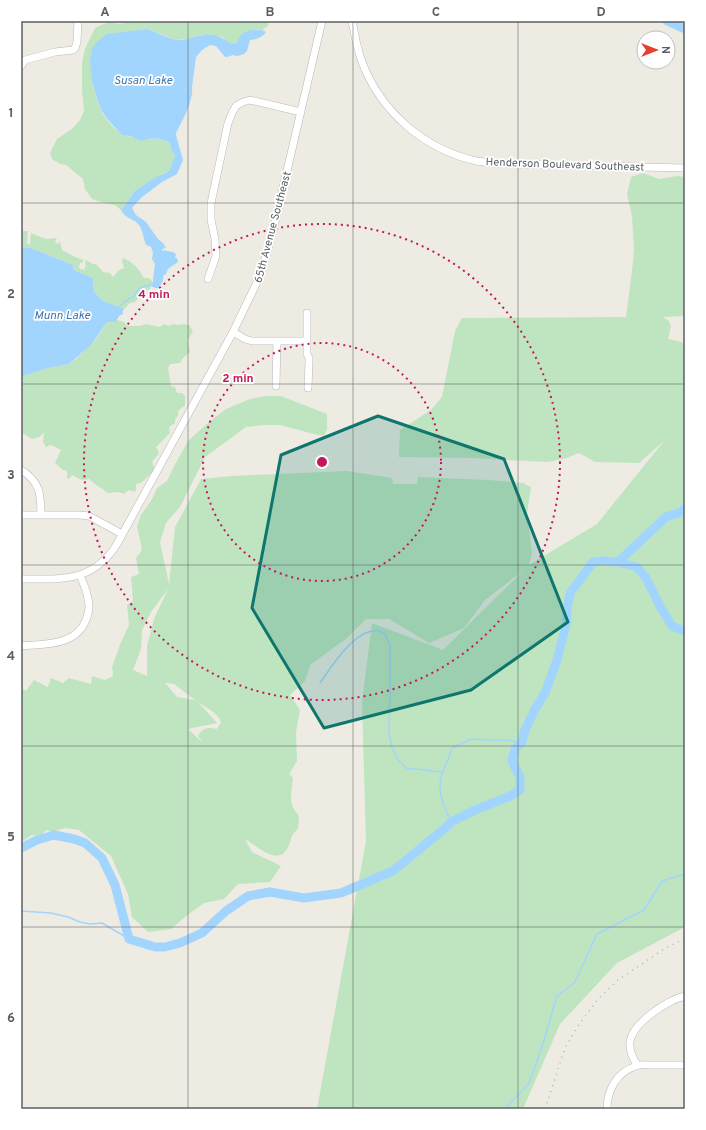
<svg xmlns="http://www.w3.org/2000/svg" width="706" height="1130" font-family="Overpass,sans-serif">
  <rect width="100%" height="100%" fill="#eeebe3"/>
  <path fill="#bfe5c0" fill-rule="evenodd" d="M134,21H269L268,26L262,30L256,29L240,36L237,41L234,44H231L222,37L201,35L189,39L176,40L148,29L92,81C95,91 97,102 101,111C108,124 121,137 137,138C148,139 160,137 170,143L171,150L175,156L169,171L164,173L131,196C128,202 124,205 121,210L115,205L104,203L92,199L85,189L83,179L66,165L60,164L52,159L50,153L57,139L66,133L74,127L80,120L84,111L82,91V63L85,49L95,28L101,25L110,22L119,24Z
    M643,173L659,179L677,176L685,177V316L663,317L669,321L671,326L668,339L682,342L685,350V927L617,963L560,1024L523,1109H317L366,841L362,702L372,623L443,650L524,570L485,600L464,628L429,643L389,619H366L347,638L310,665L305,681L290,695L300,710L296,732L297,761L289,774L293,778C291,794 288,804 299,816L298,829C290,835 292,839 288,847C279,868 256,845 245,839L252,852L281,866L270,882L238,884L224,899L204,903L185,917L171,929L148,932L132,917L128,894L111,856L79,830L65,828L52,832L46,830L41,836L32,835L21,842V688L26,691L34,680L48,687L51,678L63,683L69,678L91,684L92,676L105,680L113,676L112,667L121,642L129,625L127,605L133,601L131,577L139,574L136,558L142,550L137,526L141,515L152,499L157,488L167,481L173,468L188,441L209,422L226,409L250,399L265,396H281L327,414V429L324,436L310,433L280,425H264L246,427L205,457L180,507L166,523L160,542L169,584L175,527L201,479L232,476L347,471L392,478L393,484H417L418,477L489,480L523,483L531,487L527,514L532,553L529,565L597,524L664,441L639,463L595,462L579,453L567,458L548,462L472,458L399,457L400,430L431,410L442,397L455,331L462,318L626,317L632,271L634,250L632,216L627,194L631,177ZM168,589L154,619L147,646V676L133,670L141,649L142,630L151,612ZM165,683L174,684L195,700L177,697ZM198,702C205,707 218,713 221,722L217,729C209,727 202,727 198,736L203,743L188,729L217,723Z
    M21,231H28L27,244H30L31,233L46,239L57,238L55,242L58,244L60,241L62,250L75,257L84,260L82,263H80L79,268L84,270L86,265L85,264L86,260L93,264H96L103,272L110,273L113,277L119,270L124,268L122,262L123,258C133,262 139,269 144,278H149L153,282L150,289L145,291L135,302L130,303L124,309C114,305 98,303 94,291C93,287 94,282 93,278L74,270L73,265L31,248H21Z
    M117,320L124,322L127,326H140L146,324L159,327L165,324L168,326L173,324L179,325L182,324L189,325L193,331L188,340L190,352L182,359L180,363L170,364L168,368L171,386L175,387L177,393H182L185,396V405L178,411V416L175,419V423L169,427L170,433L156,447L159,453L152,462L155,470L141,483L136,484V489L135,492L129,490L124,494L118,492L108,493C102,488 95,485 89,479L82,480L72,475L69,479L67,478V471L63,470L55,463L61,450L51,445L46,447L43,442L44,433L39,437L32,439L21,432V377L43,369L69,364L76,359L96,339L107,322H116Z"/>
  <path fill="#a2d5fe" d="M148,29C155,32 170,39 177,40C189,41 201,32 213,35C221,36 226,41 233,44L236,43C238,40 239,37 241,35C248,29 259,28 266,32C263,37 255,40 250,40L247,51L244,54L237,56L233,55L227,57H225L216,46L210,45L202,50L196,57L192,87C194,100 182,122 176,133V135L183,160L177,174L162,182L141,198L132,208L136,215L146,222L158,239L163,243L166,248L162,249L163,251L166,250L167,251L173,252L176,254L175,258H177L178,262C172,267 168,266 166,274L163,276C164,281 161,285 158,288H155L151,286L153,282V279L155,264L152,259L153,253L151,247L146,245C143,238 143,228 137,223C131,218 125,218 121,210L135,191L153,179L169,171L175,156L171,150L170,143C162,138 150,137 141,141L130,136L122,135L107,119L101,110L97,99L92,81L90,62L92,48L97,42L107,34Z
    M21,248H31L73,265L74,270L93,278L94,292L103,301L124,309L123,311V314L119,316L116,322H107L91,345L69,364L44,369L21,377Z"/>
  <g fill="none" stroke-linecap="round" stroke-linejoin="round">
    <path stroke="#a2d5fe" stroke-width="1.5" d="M119,307L124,302L134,296L139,289L143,287L152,284
      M320,683C331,667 356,627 379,631C381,632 383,633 385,634L390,645V688L389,733L392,747L398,760L406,768L442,772
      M451,822C444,806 435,789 443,771C446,764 450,756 452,748L471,739L489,740H507L522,742
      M21,911L51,913L68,917L80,922L90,924L102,923L129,939
      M505,1109L529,1083L542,1047L557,996L575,982L597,934L644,910L662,881L685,874"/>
    <path stroke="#a2d5fe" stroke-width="9" d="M667,21L685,29
      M618,562L666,517L681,512L685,508
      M21,848L37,840L54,835L74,839L85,843L102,858L115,885L129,939L155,947H165L180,943L202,933L226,911L248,896L270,892L304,898L341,893L393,871L444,829L451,822L475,810L508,797L520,790V777L512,761L515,749L522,742L525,730L535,709L545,693L557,660L567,621V609L570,593L593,562L602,561L618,562L637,567L646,578L661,608L672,626L685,631"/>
    <defs>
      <path id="minor" d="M352,21C355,35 357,49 362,62C381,112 424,149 476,161C488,163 500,164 512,164L685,168
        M21,66L25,60L55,52L73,50L75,48L77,42L78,21
        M208,279L216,256L215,239L211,220V203L228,123L232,113L236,106L243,102L250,100L301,112
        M307,313V354L309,358V361L308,388
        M233,332L245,339L252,341H307
        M276,386L277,342
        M21,470C40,481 41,495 41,515
        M21,515H80L89,516L122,534
        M21,579C61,579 93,583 117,544L233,332L258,280L265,260L275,222L322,21
        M21,646C44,644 76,646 86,620C89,613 90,606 88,599C87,591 83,583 80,575
        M637,1065C633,1058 629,1051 630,1042C632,1023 668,1000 685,996
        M607,1109C607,1090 617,1072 636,1066C640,1064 646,1065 651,1065C662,1065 674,1065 685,1065"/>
    </defs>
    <use href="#minor" stroke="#b5b9bd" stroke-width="8"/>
    <use href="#minor" stroke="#fff" stroke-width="7"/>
    <path stroke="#b2b3b4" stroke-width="1.5" stroke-dasharray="1 5" stroke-linecap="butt" d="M545,1109L565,1048L578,1026L598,999L618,980L664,949L685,938"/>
  </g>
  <path fill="#0f766e" fill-opacity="0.2" stroke="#0f766e" stroke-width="3" stroke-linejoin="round" d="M378,416L504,459L568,622L471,690L324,728L252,608L281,455Z"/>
  <path fill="none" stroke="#5b5f64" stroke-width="1" stroke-opacity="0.55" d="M188,21V1109M353,21V1109M518,21V1109M21,203H685M21,384H685M21,565H685M21,746H685M21,927H685"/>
  <g fill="none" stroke="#c2185b" stroke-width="2" stroke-dasharray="2 4">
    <circle cx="322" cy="462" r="119"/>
    <circle cx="322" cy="462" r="238"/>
  </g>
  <g text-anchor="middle" stroke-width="3.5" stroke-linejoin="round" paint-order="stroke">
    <g font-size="11" fill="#5b5f64" stroke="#fff">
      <text transform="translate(565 164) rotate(2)" y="4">Henderson Boulevard Southeast</text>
      <text transform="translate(272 227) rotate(-75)" y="4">65th Avenue Southeast</text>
    </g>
    <g font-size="12" font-style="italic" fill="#3f75b0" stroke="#fff">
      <text x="143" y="84">Susan Lake</text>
      <text x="62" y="319">Munn Lake</text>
    </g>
  </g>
  <circle cx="322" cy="462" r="6" fill="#c2185b" stroke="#fff" stroke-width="2"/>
  <g font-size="12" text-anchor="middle" font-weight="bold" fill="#c2185b" stroke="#fff" stroke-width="3.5" stroke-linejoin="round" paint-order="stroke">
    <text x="154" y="298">4 min</text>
    <text x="238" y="382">2 min</text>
  </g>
  <rect width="706" height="1130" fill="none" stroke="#ffffff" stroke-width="44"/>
  <g transform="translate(656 50) rotate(90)"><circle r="19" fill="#ffffff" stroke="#bdbfc1"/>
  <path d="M0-3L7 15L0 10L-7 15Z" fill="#e8402e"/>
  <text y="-6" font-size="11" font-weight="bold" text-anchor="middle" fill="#5b5f64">N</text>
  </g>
  <rect x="22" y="22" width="662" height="1086" fill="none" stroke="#5b5f64" stroke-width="1.5"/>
  <g font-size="13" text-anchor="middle" font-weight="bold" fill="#5b5f64">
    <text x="105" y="16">A</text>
    <text x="270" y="16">B</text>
    <text x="436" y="16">C</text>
    <text x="601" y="16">D</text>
    <text x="11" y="117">1</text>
    <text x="11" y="298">2</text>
    <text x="11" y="479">3</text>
    <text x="11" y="660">4</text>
    <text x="11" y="841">5</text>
    <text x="11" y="1022">6</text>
  </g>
</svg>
